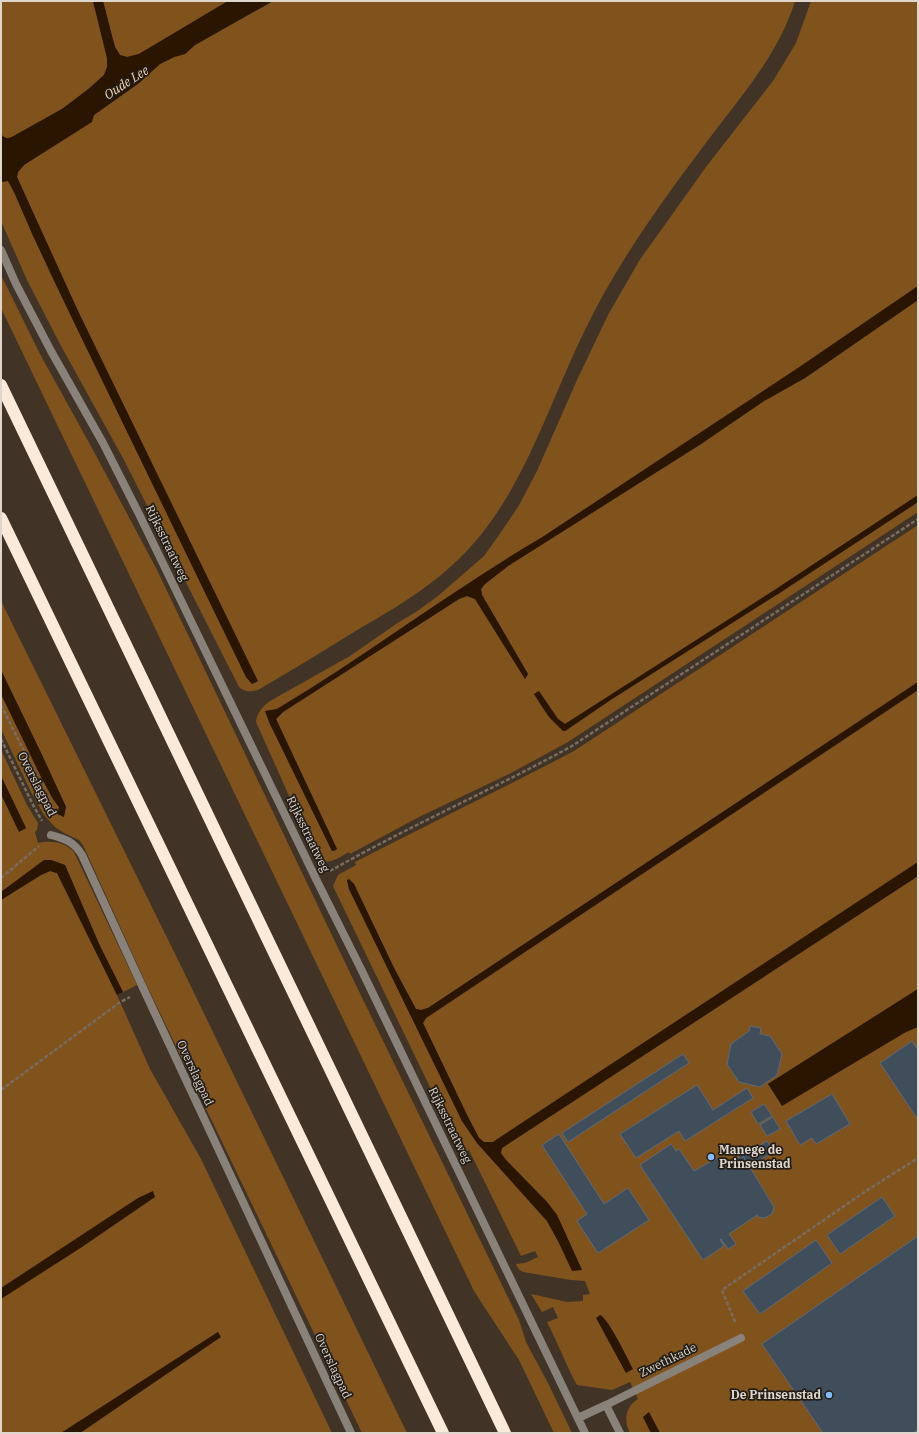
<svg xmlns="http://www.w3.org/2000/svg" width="919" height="1434" font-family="'IBM Plex Serif',serif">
  <rect width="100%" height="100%" fill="#413427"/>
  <path fill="#80531d" d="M1,1H93L107,58V67L104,75L80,96L62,109L8,139L3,137L1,134Z
    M103,1H228L139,54L127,57L120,55L115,47L112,36Z
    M273,1H795C781,47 750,86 721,123C671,189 621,255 585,330C550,401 526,484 473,544C440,582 397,607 354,632C322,652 290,671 258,690C250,692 245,692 239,687L124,460L60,344L27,280L1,221V182L8,181L14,192L52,277L246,677L252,684L257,682L55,264L17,177L18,172L24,165L139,83L160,64L174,57L185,54L195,45Z
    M811,1H918V286L798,368L541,538C450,591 367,655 277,709L272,710L269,722L332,851H335L337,849L276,719L283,712L459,599L467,596L475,599L525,679L528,674L482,595L481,589L485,584L508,566L701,444L764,401L805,378L918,300V495L773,591L565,724L558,719L539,692L534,694C543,709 551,721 565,731L612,699L778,594L918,502V512L568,742L511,773L419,817L350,854L349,852C341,856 330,865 322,860L303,827L256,722C257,713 262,707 270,701L350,656L399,622L416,612L438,596L484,556L499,535L518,507L537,471L577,380L608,315L639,261L706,167L773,81L796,43Z
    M1,275L40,354L93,450L156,568L352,977L519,1320L526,1342L549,1385L572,1433H554L519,1360L474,1291L1,308Z
    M918,525V682L428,1008L421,1010L416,1009L395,970L354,884L347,880L349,889L462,1121L477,1143L547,1221L558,1241L582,1270L557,1215L547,1202L506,1160L500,1153L502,1148L918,876V989L768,1084L918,1027V1433H660L649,1413L643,1417L651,1433H630C623,1420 626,1406 638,1399L630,1382L612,1390L577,1385C566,1365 558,1343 547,1322L558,1318L553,1307L542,1312L531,1294L567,1302L583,1301V1295L590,1294L585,1281L571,1280L523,1272C519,1270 518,1268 516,1264L525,1263L538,1257L535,1251L521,1256L469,1150L463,1153L455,1139L333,886L338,875L356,865L355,862C428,824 502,789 574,751Z
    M1,601L181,966L407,1433H362L148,988L83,845L79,840L64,833L55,827L44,815L31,792L1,729V694L53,799L59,807H66L43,757L1,670Z
    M918,690V862L493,1142H484L479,1138L467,1115L423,1023L426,1018Z
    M1,750L27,805L38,823L37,830L35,832L38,843C51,840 65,842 74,852L137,985L123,992L100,946L65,865L51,860L44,861L1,892V794L19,831L26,828L1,776Z
    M50,871L57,873L117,995L150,1069L201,1159L332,1433H80L220,1337L218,1332L61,1433H1V900L41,875Z"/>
  <path fill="#2a1500" d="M93,1H103L112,36L115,47L120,55L127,57L139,54L228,1H273L195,45L185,54L174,57L160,64L139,83L94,115L92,122L24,165L18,172L17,177L79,313L258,681L252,684L246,677L72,318L33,236L14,192L8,181L1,182V134C4,138 7,139 12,137L62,109L91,87L104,75L107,67V58Z
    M918,286V300L805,378L764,401L701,444L508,566L485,584L481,589L482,595L528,674L525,679L475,599L467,596L459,599L283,712L276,719L337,849L332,851L269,722L265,711L277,709C368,655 450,591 541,538L798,368Z
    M918,495V502L778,594L612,699L565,731H563L549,717L534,694L539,691L558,719L565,724L773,591Z
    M1,670L43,757L66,807L64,817L57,814L59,807L53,799L41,777L1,694Z
    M918,682V690L426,1018L423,1023L467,1115L479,1138L484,1142H493L918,862V876L502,1148L501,1153L506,1160L547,1202L557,1215L582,1270L572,1271L558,1241L547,1221L477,1143L462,1121L349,889L347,880L349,879L354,884L395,970L416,1009L421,1010L428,1008Z
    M1,776L26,828L19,832L1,794Z
    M44,860H51L65,865L100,946L123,992L117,995L57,873L50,871L41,875L1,900V892Z
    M918,989V1027L906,1032L782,1106L768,1084Z
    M153,1191L155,1197L82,1247L1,1299V1288L138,1198Z
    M600,1315C608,1318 628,1359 633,1369L626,1373L596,1318Z
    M218,1332L221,1337L80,1433H61Z
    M649,1412L660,1433H651L643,1417Z"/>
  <path fill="#404d5b" stroke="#5d6a79" d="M750,1026L761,1028L760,1034L770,1036L782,1054L777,1075L760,1087L739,1082L727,1064L731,1044L749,1031Z
    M912,1041L918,1050V1120L880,1063Z
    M683,1054L689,1063L568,1142L562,1133Z
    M697,1085L713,1110L747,1088L753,1098L685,1141L679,1131L636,1158L620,1134Z
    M832,1094L850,1124L816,1144L812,1138L800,1145L786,1121Z
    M764,1104L772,1116L758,1124L751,1112Z
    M773,1117L780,1129L767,1136L760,1125Z
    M559,1134L604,1204L628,1188L649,1220L598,1253L577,1221L587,1214L542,1145Z
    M767,1141L774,1152L749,1166L743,1156Z
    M671,1144L676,1151L679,1149L694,1171L719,1157L724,1167L740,1157L736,1151L743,1148L746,1154L743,1156L774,1207L772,1214L765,1218L758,1217L757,1215L729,1234L736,1244L728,1249L721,1239L720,1240L724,1246L703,1260L640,1165Z
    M882,1197L895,1216L840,1254L827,1235Z
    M918,1236V1430L913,1433H823L762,1344Z
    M816,1240L832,1263L760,1314L743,1291Z"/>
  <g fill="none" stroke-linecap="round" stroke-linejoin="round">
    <path stroke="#786c61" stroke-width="2.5" stroke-dasharray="4 2" stroke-linecap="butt" d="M1,705L54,811L53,818
      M1,739L32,803L42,821
      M330,871C409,826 492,790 572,746L918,519
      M1,878L39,846
      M1,1090L119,1003L130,997
      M735,1322L722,1290L869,1189L918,1158"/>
    <path stroke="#89827b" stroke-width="8" d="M606,1405L741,1338"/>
    <path stroke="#89827b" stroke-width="8" d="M1,250L16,284L51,351L103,443L139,514L316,879L362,971L585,1433
      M51,835C66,839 74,842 82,855L144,990L351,1433
      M578,1418L606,1405L620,1433"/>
    <path stroke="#fbead9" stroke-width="12" d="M1,385L505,1433
      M1,518L443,1433"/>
  </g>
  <g fill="#82bcfa" stroke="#231d17" stroke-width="1.5">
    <circle cx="711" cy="1157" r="4"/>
    <circle cx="829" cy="1395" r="4"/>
  </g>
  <g text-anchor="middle" stroke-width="3.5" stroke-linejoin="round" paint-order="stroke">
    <g font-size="12" fill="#dfd6ce" stroke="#231d17">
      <text transform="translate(167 543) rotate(64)" y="4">Rijksstraatweg</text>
      <text transform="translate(37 784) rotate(63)" y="4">Overslagpad</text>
      <text transform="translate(308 834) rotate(64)" y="4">Rijksstraatweg</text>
      <text transform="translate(195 1073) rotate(65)" y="4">Overslagpad</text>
      <text transform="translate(450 1125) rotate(64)" y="4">Rijksstraatweg</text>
      <text transform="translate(668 1360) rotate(-26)" y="4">Zwethkade</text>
      <text transform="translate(333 1366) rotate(65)" y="4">Overslagpad</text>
    </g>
    <g font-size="12" font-weight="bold" fill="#dfd6ce" stroke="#231d17" text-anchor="start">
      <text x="719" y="1154">Manege de<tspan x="719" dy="14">Prinsenstad</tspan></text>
      <text x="821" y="1399" text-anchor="end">De Prinsenstad</text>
    </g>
    <g font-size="13" font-style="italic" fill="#fad5b1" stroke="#231d17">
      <text transform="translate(126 82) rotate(-33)" y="5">Oude Lee</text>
    </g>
  </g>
  <rect width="919" height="1434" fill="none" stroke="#dfd6ce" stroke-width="4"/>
</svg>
